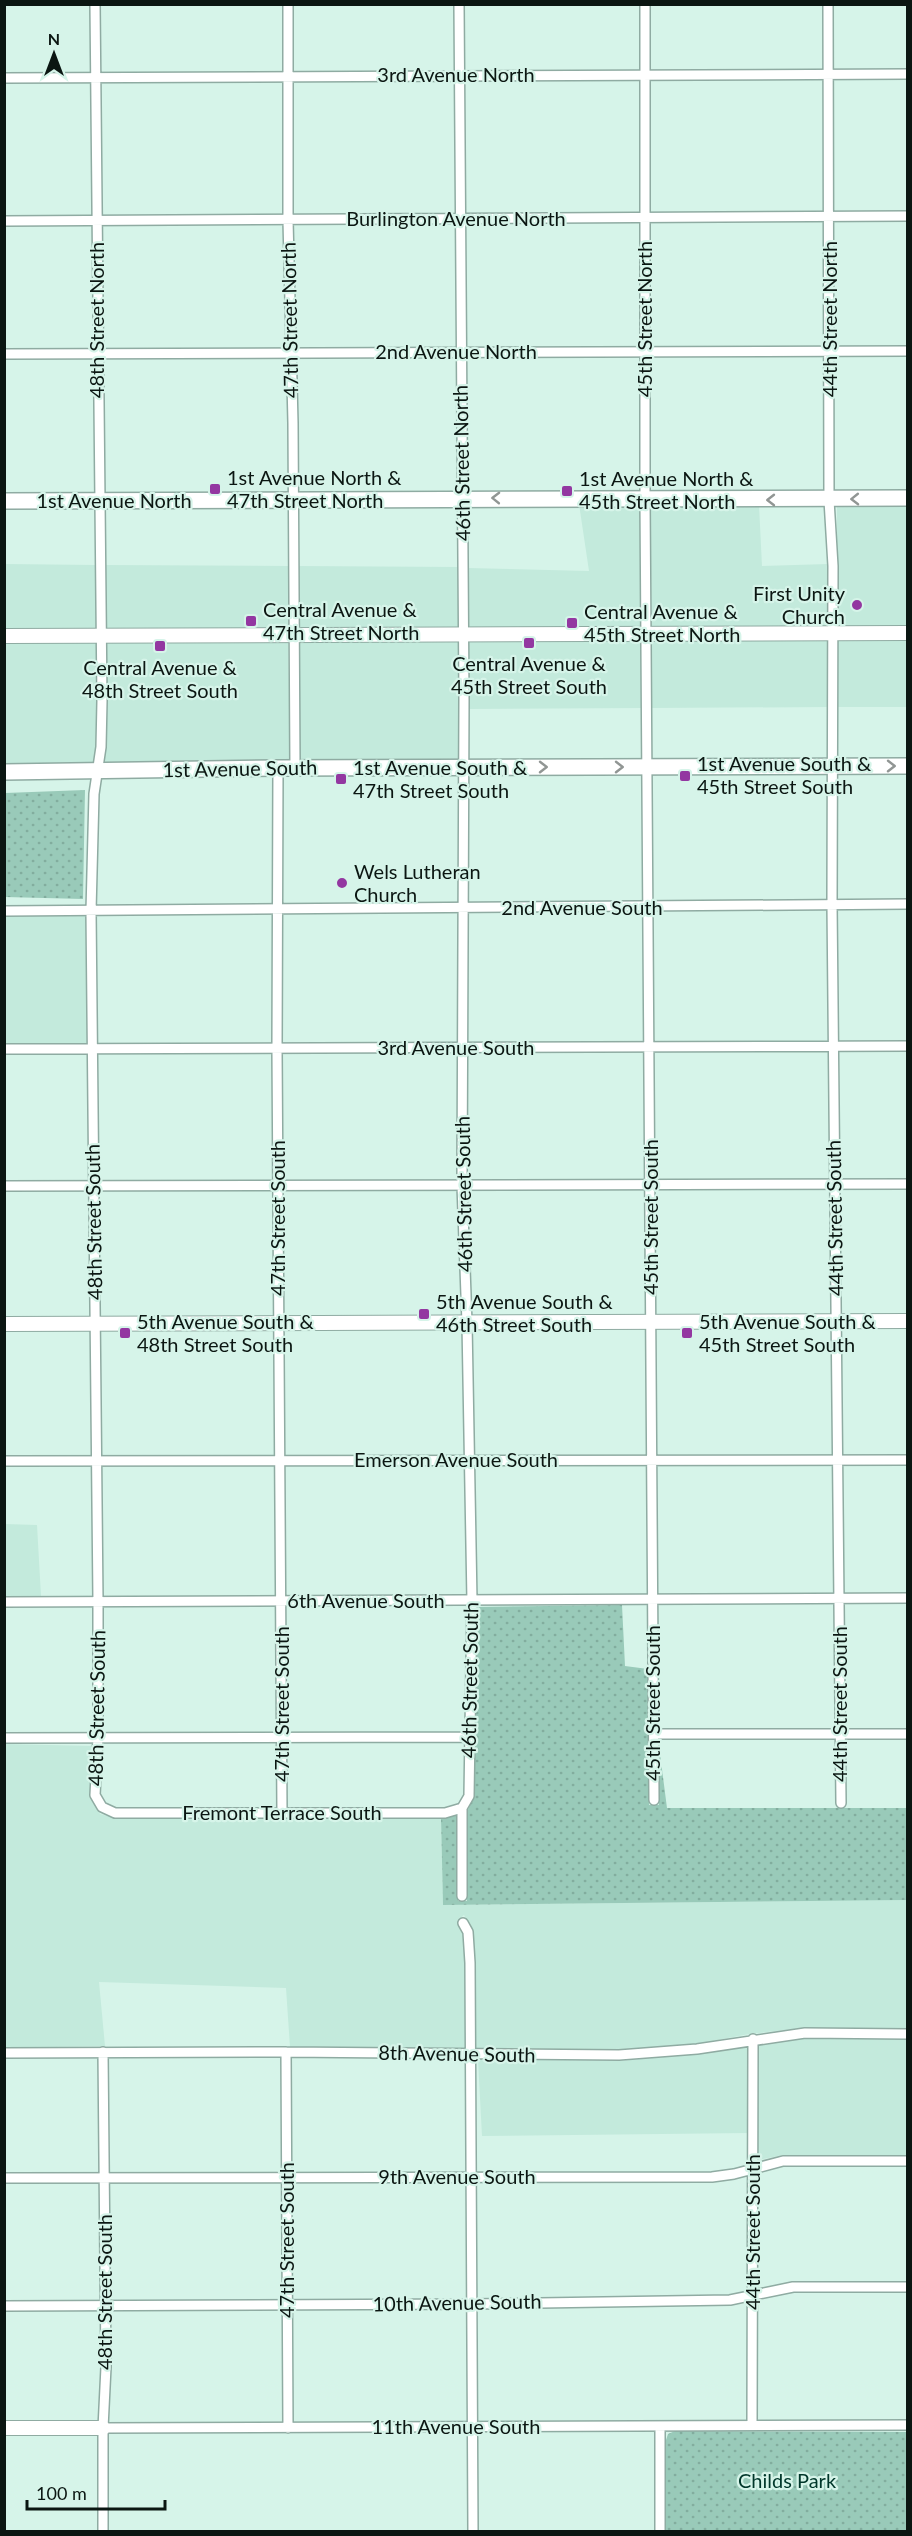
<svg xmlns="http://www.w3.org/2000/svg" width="912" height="2536" font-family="Lato,sans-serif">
  <defs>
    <pattern id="park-dots" width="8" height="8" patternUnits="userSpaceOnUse" patternTransform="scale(1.5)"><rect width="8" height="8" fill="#99cab9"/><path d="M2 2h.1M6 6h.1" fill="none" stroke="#82ad9e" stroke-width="1.8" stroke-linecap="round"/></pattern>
  </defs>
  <rect width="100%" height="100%" fill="#d6f4e9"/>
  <path fill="#c3eadc" d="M579,504L641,505L642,629H468V568L589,571Z
    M907,504V628H837V505Z
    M650,505H759L762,566L828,564V628L652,629Z
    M5,564L95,565L96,630L5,631Z
    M105,565L288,566V629L105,630Z
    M298,566L459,567V629H298Z
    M828,639V707L652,708V640Z
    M837,639H907V707H838Z
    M288,640L290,763L102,765L106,747L105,641Z
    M298,640H459V762L299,763Z
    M468,640H642L643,708L469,709Z
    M4,641H96L97,747L93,765L5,766Z
    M5,916H86L88,1044H5Z
    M5,1524L37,1525L41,1596H5Z
    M5,1744L93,1746L91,1798L100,1814L115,1818H441L443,1905L907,1900V2029L805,2028L749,2034L697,2044L619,2050L475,2048L473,1931L464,1915L457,1921L464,1939L466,2048L290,2047L286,1988L99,1982L105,2046L5,2048Z
    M805,2038L907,2039V2155H783L758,2160V2044Z
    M749,2045V2133L482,2136L478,2060L475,2059L619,2061L698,2054Z"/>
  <path fill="url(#park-dots)" d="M85,790L83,899L5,897V793Z
    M622,1605L625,1666L648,1669L649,1805H659V1746L667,1808H907V1900L443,1905L441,1818L457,1815L458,1901H467V1812L474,1796L477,1607Z
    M675,2431L907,2432V2531H666V2440L668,2434Z"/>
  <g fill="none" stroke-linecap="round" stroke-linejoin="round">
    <defs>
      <path id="street" d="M95,4L102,701L101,747L94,794L91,911L98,1601V1738L95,1795L102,1807L115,1813H445L462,1808
        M288,4V220L293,423L295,768
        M459,4L464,699L462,1185L467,1323L472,1601L469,1796L462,1808V1896
        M645,4V500L654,1800
        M828,4L829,500L833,566L832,904L841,1803
        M4,78L908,74
        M4,221L908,216
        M4,354L908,351
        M278,768L277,1049L282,1813
        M4,911L908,904
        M4,1049L908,1046
        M4,1186L908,1184
        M4,1461L908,1460
        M4,1602L908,1598
        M654,1734H908
        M4,1738L469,1737
        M463,1923L468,1932L470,1963L473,2532
        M286,2052L288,2428
        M4,2053L286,2052L619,2055L697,2049L805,2033L908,2034
        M4,2178L712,2177L734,2174L783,2161H908
        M4,2306L471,2304L730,2300L793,2287H908
        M752,2425L753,2039
        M660,2426V2532
        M103,2428L908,2425
        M103,2532V2428L106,2367L103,2052"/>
      <path id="secondary" d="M4,636L908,633
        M4,1324L908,1321
        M4,2428H103"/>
      <path id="primary" d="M4,501L908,498
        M4,772L278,768L908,766"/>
    </defs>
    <use href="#street" stroke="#8faba2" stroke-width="12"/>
    <use href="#secondary" stroke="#8faba2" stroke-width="16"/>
    <use href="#primary" stroke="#8faba2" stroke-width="18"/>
    <use href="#street" stroke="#fff" stroke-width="9"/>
    <use href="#secondary" stroke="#fff" stroke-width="14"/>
    <use href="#primary" stroke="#fff" stroke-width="15"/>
  </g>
  <defs><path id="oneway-chevron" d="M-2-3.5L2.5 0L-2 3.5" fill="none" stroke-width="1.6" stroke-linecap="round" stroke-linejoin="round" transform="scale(1.5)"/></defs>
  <g stroke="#919694">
    <use href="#oneway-chevron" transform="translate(496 498) rotate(-179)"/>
    <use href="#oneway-chevron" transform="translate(855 499) rotate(179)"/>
    <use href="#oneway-chevron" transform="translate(771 500) rotate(180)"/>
    <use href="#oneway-chevron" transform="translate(891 766)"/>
    <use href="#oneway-chevron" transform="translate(543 767)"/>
    <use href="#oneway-chevron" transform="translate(619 767)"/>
  </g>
  <g fill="#9337a1" stroke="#d6f4e9" stroke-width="2">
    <rect x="209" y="483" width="12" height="12" rx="3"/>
    <rect x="561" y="485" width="12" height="12" rx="3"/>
    <circle cx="857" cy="605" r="6"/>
    <rect x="245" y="615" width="12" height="12" rx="3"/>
    <rect x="566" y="617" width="12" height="12" rx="3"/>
    <rect x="523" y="637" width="12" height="12" rx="3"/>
    <rect x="154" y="640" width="12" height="12" rx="3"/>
    <rect x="679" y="770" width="12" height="12" rx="3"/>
    <rect x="335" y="773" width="12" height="12" rx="3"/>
    <circle cx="342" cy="883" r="6"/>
    <rect x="418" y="1308" width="12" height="12" rx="3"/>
    <rect x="119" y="1327" width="12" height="12" rx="3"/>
    <rect x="681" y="1327" width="12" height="12" rx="3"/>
  </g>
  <g text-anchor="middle" stroke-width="4.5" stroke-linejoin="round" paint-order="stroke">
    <g font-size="20" fill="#0b1612" stroke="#d6f4e9">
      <text x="456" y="82">3rd Avenue North</text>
      <text x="456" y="226">Burlington Avenue North</text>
      <text transform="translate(645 319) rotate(-90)" y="7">45th Street North</text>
      <text transform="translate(830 319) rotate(-90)" y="7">44th Street North</text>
      <text transform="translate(97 320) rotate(-90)" y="7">48th Street North</text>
      <text transform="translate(290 320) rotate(-91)" y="7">47th Street North</text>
      <text x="456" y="359">2nd Avenue North</text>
      <text transform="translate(462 463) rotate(-91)" y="7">46th Street North</text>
      <text x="114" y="508">1st Avenue North</text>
      <text transform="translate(240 769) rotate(-1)" y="7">1st Avenue South</text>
      <text x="582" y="915">2nd Avenue South</text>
      <text x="456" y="1055">3rd Avenue South</text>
      <text transform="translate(464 1194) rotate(-91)" y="7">46th Street South</text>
      <text transform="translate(651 1217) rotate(-90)" y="7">45th Street South</text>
      <text transform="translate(278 1218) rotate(-90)" y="7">47th Street South</text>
      <text transform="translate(835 1218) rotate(-91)" y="7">44th Street South</text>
      <text transform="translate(94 1222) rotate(-91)" y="7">48th Street South</text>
      <text x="456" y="1467">Emerson Avenue South</text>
      <text x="366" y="1608">6th Avenue South</text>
      <text transform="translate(470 1680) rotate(-89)" y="7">46th Street South</text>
      <text transform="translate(653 1703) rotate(-90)" y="7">45th Street South</text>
      <text transform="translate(282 1704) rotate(-90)" y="7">47th Street South</text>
      <text transform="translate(840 1704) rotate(-90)" y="7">44th Street South</text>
      <text transform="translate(97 1708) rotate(-89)" y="7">48th Street South</text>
      <text x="282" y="1820">Fremont Terrace South</text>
      <text transform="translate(457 2054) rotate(1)" y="7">8th Avenue South</text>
      <text x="457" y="2184">9th Avenue South</text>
      <text transform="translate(753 2232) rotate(-90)" y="7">44th Street South</text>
      <text transform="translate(287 2240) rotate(-90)" y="7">47th Street South</text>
      <text transform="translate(105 2292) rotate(-90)" y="7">48th Street South</text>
      <text transform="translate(457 2303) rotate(-1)" y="7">10th Avenue South</text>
      <text x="456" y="2434">11th Avenue South</text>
    </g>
    <g font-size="20" fill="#0b1612" stroke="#d6f4e9" text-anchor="start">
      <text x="227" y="485">1st Avenue North &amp;<tspan x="227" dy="23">47th Street North</tspan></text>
      <text x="579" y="486">1st Avenue North &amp;<tspan x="579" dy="23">45th Street North</tspan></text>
      <text x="845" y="601" text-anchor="end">First Unity<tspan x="845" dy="23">Church</tspan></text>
      <text x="263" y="617">Central Avenue &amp;<tspan x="263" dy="23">47th Street North</tspan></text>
      <text x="584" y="619">Central Avenue &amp;<tspan x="584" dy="23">45th Street North</tspan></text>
      <text x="529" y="671" text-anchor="middle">Central Avenue &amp;<tspan x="529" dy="23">45th Street South</tspan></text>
      <text x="160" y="675" text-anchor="middle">Central Avenue &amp;<tspan x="160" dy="23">48th Street South</tspan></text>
      <text x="697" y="771">1st Avenue South &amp;<tspan x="697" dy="23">45th Street South</tspan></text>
      <text x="353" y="775">1st Avenue South &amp;<tspan x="353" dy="23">47th Street South</tspan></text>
      <text x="354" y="879">Wels Lutheran<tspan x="354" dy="23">Church</tspan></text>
      <text x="436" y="1309">5th Avenue South &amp;<tspan x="436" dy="23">46th Street South</tspan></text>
      <text x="137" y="1329">5th Avenue South &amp;<tspan x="137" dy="23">48th Street South</tspan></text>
      <text x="699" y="1329">5th Avenue South &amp;<tspan x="699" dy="23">45th Street South</tspan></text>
    </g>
    <g font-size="20" fill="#00372a" stroke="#d6f4e9">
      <text x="787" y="2488">Childs Park</text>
    </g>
  </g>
  <rect width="912" height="2536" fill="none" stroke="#0b1612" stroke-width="12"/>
  <g transform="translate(54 54)" stroke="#d6f4e9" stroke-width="4.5" paint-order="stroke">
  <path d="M0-4.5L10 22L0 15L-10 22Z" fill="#0b1612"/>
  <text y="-9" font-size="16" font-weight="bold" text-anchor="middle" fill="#0b1612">N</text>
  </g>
  <path d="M27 2500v9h138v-9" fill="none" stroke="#0b1612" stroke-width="3"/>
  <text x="36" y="2500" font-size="18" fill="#0b1612" stroke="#d6f4e9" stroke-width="4.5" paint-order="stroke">100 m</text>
</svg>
